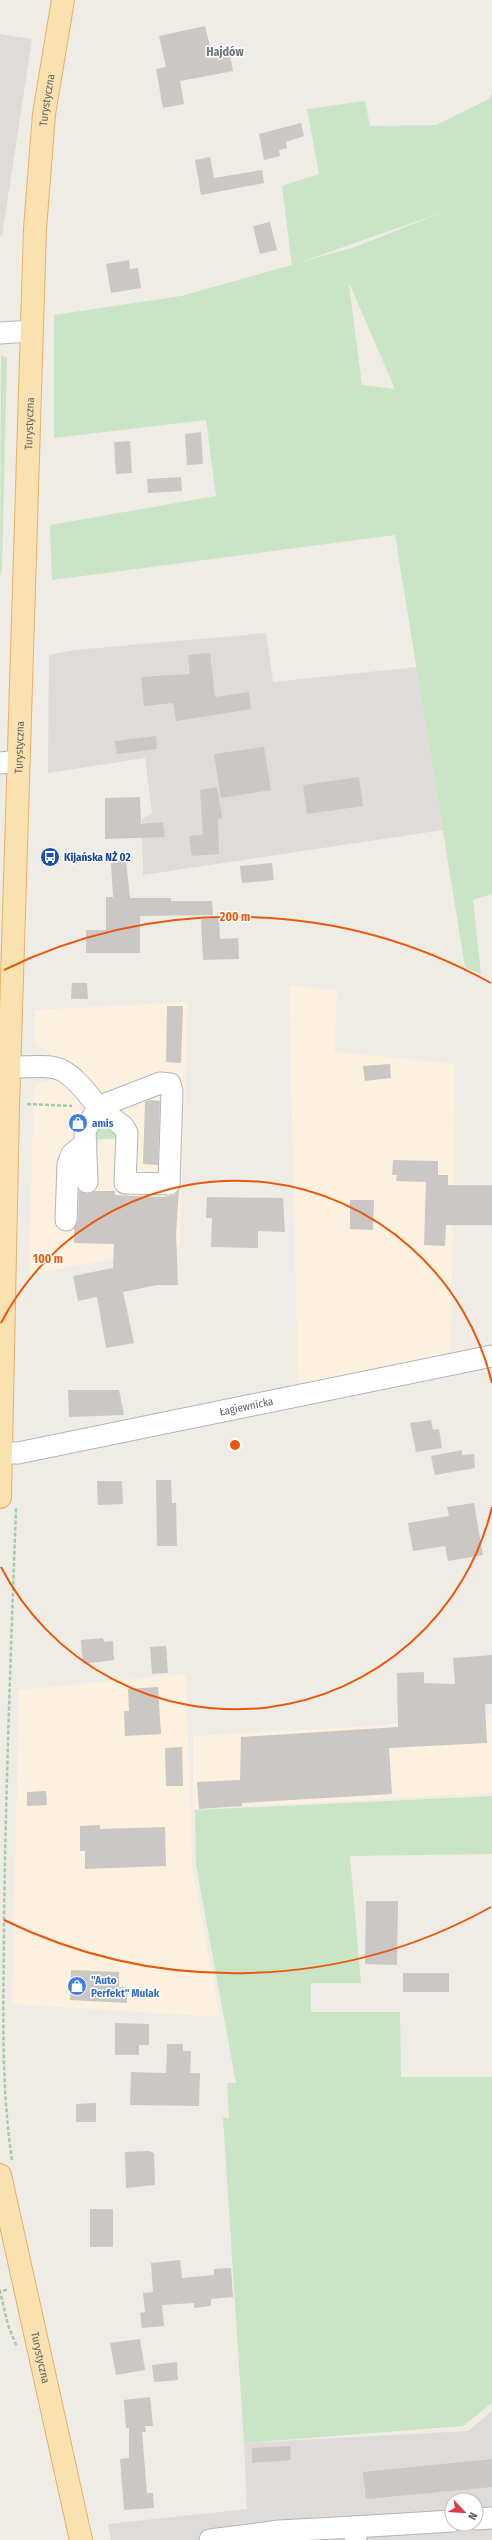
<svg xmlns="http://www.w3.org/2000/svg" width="492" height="2540" font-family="'Fira Sans Condensed',sans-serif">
  <rect width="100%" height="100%" fill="#efece6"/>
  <path fill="#fcf0de" d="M289,986L337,990L334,1052L455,1064L451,1353L298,1385Z
    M188,1002L180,1247L29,1274L34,1085L50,1080V1052L35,1045V1010Z
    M186,1674L192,1866L220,2017L12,2004L19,1690Z
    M492,1714V1793L193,1809V1736L371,1726Z"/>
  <path fill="#dedbd8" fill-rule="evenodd" d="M0,34L32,39L2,236L0,235Z
    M266,633L273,682L417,667L443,830L143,875L142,819L152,813L145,758L48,773L49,655L75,650Z
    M492,2411V2540H111L108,2524L247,2509L244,2443L468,2431ZM452,2500H476V2524H452Z"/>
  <path fill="#cae5c5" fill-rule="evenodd" d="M492,93V894L473,900L481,974L465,967L395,535L52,580L50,525L216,496L206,420L54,438V315L181,296L292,265L282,186L319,174L307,109L365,101L370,126L436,125L489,99ZM446,211L355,247L301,262ZM349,285H350L395,389L362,385Z
    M1,355L7,358L2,568L0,577Z
    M103,1123L121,1138L95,1140L96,1131Z
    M492,1796V1854L350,1856L361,1983H311V2012H400L401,2077H492V2403L463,2426L244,2443L223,2118H229L227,2083H236L196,1865L195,1810Z"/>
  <path fill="#cbc7c4" d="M205,26L213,58L230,55L233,71L180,81L184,104L163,108L156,69L166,67L159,36Z
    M301,123L304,136L286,142L287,148L279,150L280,156L264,160L259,134Z
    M210,157L214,178L262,170L264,183L201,195L195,160Z
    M270,222L277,250L260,254L253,226Z
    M129,260L130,269L138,268L141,288L111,293L106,264Z
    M201,432L203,464L187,465L185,434Z
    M130,441L132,473L116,474L114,442Z
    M181,477L182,491L148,493L147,479Z
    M210,653L215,697L249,692L251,709L176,721L173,703L144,706L141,677L190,674L188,655Z
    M156,736L157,749L117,754L115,741Z
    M264,747L271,790L221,798L214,754Z
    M359,777L363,806L307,814L303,785Z
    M217,787L222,818L218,819L219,854L192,856L189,836L203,835L200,790Z
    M140,797L141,824L163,822L165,837L105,839V798Z
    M126,860L130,898H171V901H212L213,915L140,916V953H86V930H106V897H113L111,863Z
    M272,863L274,880L242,883L240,866Z
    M219,918L220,939L238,938L239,959L203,960L201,919Z
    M72,983H87L88,999H71Z
    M167,1006H183L181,1063L166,1062Z
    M390,1064L391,1078L365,1081L363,1066Z
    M149,1100L160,1101L158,1165L143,1164L145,1102Z
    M393,1160L438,1161V1175H448V1185H492V1225H446L445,1246L424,1245L426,1182L396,1181L397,1175H392Z
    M179,1190L176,1234L178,1285H157L123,1292L134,1343L106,1348L97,1297L78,1301L73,1276L113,1268L114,1244L74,1243V1228L78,1220L79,1191L87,1194L95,1191H115V1195L163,1197L174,1195Z
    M207,1197L283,1198L285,1232L258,1231V1248L211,1247L212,1218H206Z
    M350,1200H374L373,1230L350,1229Z
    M68,1390H119L124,1415L69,1417Z
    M431,1420L433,1430L439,1429L442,1448L416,1452L410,1423Z
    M462,1450V1455L474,1454L475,1468L435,1475L431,1456Z
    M156,1480H171L172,1503H176L177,1546H157Z
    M97,1481H122L123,1504L98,1505Z
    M474,1503L483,1555L448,1561L445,1546L413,1551L408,1523L449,1516L447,1507Z
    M103,1638L104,1642L113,1641L114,1660L83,1664L81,1640Z
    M166,1646L168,1673L152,1674L150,1647Z
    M492,1655V1704H485L487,1743L389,1748L392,1794L242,1803V1806L199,1809L197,1782L240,1780L241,1737L398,1727L397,1673L424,1672V1683L455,1684L453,1658Z
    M158,1687L161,1734L125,1736L124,1711H129L128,1689Z
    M182,1747L183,1786H166L165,1748Z
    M46,1791L47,1805L27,1806V1792Z
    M100,1825V1829L165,1827L166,1866L85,1869V1851H80V1826Z
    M366,1901H398L397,1965L365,1964Z
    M71,1970L119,1972V1987H127V2003L70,2000Z
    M403,1973H449V1992H403Z
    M115,2023L149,2024V2045H139V2055H115Z
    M167,2044H183V2051H191L190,2073H200L199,2106L130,2105L131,2072L166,2073Z
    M96,2103V2122H76V2104Z
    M149,2151L154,2153L155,2185L126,2188L125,2152Z
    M90,2209H113V2247H90Z
    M180,2260L182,2278L214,2275V2269L231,2268L233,2297L211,2299V2306L194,2308V2303L162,2305L164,2326L142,2328L140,2313L145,2312L143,2293L153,2292L151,2263Z
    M140,2339L145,2370L116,2375L110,2343Z
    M177,2362L178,2380L154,2382L152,2365Z
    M150,2397L153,2426H145L146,2432H142L147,2493H153L154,2508L124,2510L120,2459L129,2458V2428H126L124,2400Z
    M290,2446L291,2460L252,2463V2448Z
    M492,2459V2487L366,2499L363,2472Z"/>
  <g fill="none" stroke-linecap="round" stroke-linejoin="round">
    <defs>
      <g id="minor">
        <path d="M0,333L32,331"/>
        <path d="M0,763L19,761"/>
        <path d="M0,1067C59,1068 59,1056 98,1107L101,1110L123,1126L127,1133L125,1183L169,1184L172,1092L170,1084L160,1083L98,1107L85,1131L87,1182"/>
        <path d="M66,1220L68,1164L72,1154L86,1143"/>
        <path id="s1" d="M0,1453H18L492,1356"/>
        <path d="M476,2519L492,2518"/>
        <path d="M354,2527L452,2521"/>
        <path d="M210,2540L279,2531L354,2527L356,2540"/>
      </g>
      <g id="major">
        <path id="s2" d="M0,1497L8,1108L35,229L44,114L63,0"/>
        <path id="s3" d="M0,2175L81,2540"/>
      </g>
    </defs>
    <use href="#minor" stroke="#b1b5b8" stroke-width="23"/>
    <use href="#major" stroke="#e9ae65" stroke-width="24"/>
    <path stroke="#a2cda7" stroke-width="2.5" stroke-dasharray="4 2" stroke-linecap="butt" d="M27,1104L72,1106
      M12,2160C0,2079 4,2000 4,1918C6,1781 11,1645 16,1508
      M7,2290L0,2291L8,2325L17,2347"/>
    <use href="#minor" stroke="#fff" stroke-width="21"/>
    <use href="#major" stroke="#fae2b0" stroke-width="22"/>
  </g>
  <g fill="none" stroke="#e8590c" stroke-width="2">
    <path d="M492 1507A264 264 0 0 1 1 1567M1 1323A264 264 0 0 1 492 1383"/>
    <path d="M491 1907A528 528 0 0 1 4 1920M4 970A528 528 0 0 1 491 983"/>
  </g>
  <defs>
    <symbol id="bus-disc" viewBox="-11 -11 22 22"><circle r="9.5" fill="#1a4fb4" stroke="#fff"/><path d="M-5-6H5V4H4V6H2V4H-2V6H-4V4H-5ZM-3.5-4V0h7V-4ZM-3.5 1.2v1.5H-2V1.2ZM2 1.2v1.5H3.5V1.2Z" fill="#fff"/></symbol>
    <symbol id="shop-disc" viewBox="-11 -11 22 22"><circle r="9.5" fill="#3f7fe0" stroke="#fff"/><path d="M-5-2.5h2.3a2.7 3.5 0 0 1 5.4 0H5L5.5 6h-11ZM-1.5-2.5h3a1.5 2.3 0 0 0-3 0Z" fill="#fff"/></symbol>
  </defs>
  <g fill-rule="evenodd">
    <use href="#bus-disc" x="39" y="846" width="22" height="22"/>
    <use href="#shop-disc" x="67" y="1112" width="22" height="22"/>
    <use href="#shop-disc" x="66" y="1975" width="22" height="22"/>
  </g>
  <g text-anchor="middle" stroke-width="3" stroke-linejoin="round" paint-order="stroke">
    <g font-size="11" fill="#5e6366" stroke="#fff">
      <text dy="4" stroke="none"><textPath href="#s2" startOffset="1398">Turystyczna</textPath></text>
      <text dy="4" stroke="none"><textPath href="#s2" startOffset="1074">Turystyczna</textPath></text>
      <text dy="4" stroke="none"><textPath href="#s2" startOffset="750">Turystyczna</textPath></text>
      <text dy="4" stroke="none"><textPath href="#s1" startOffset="251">Łagiewnicka</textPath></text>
      <text dy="4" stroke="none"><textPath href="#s3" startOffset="187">Turystyczna</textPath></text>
    </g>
    <g font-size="11" font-weight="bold" fill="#164399" stroke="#fff" text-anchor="start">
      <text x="64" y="861">Kijańska NŻ 02</text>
    </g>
    <g font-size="11" font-weight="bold" fill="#366cbe" stroke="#fff" text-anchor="start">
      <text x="92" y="1127">amis</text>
      <text x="91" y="1984">"Auto<tspan x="91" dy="13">Perfekt" Mulak</tspan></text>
    </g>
    <g font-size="12" font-weight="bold" fill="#6f7578" stroke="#fff">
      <text x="225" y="56">Hajdów</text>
    </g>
  </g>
  <circle cx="235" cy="1445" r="6" fill="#e8590c" stroke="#fff" stroke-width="2"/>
  <g font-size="12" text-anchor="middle" font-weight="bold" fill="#e8590c" stroke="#fff" stroke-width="3" stroke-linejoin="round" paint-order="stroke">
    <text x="235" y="921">200 m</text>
    <text x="48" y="1263">100 m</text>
  </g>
  <g transform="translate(464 2512) rotate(115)"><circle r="19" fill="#ffffff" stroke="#bfc1c2"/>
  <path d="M0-3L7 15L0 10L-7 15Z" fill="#df3c4b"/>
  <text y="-6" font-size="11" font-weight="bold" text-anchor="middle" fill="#5e6366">N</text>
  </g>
</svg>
